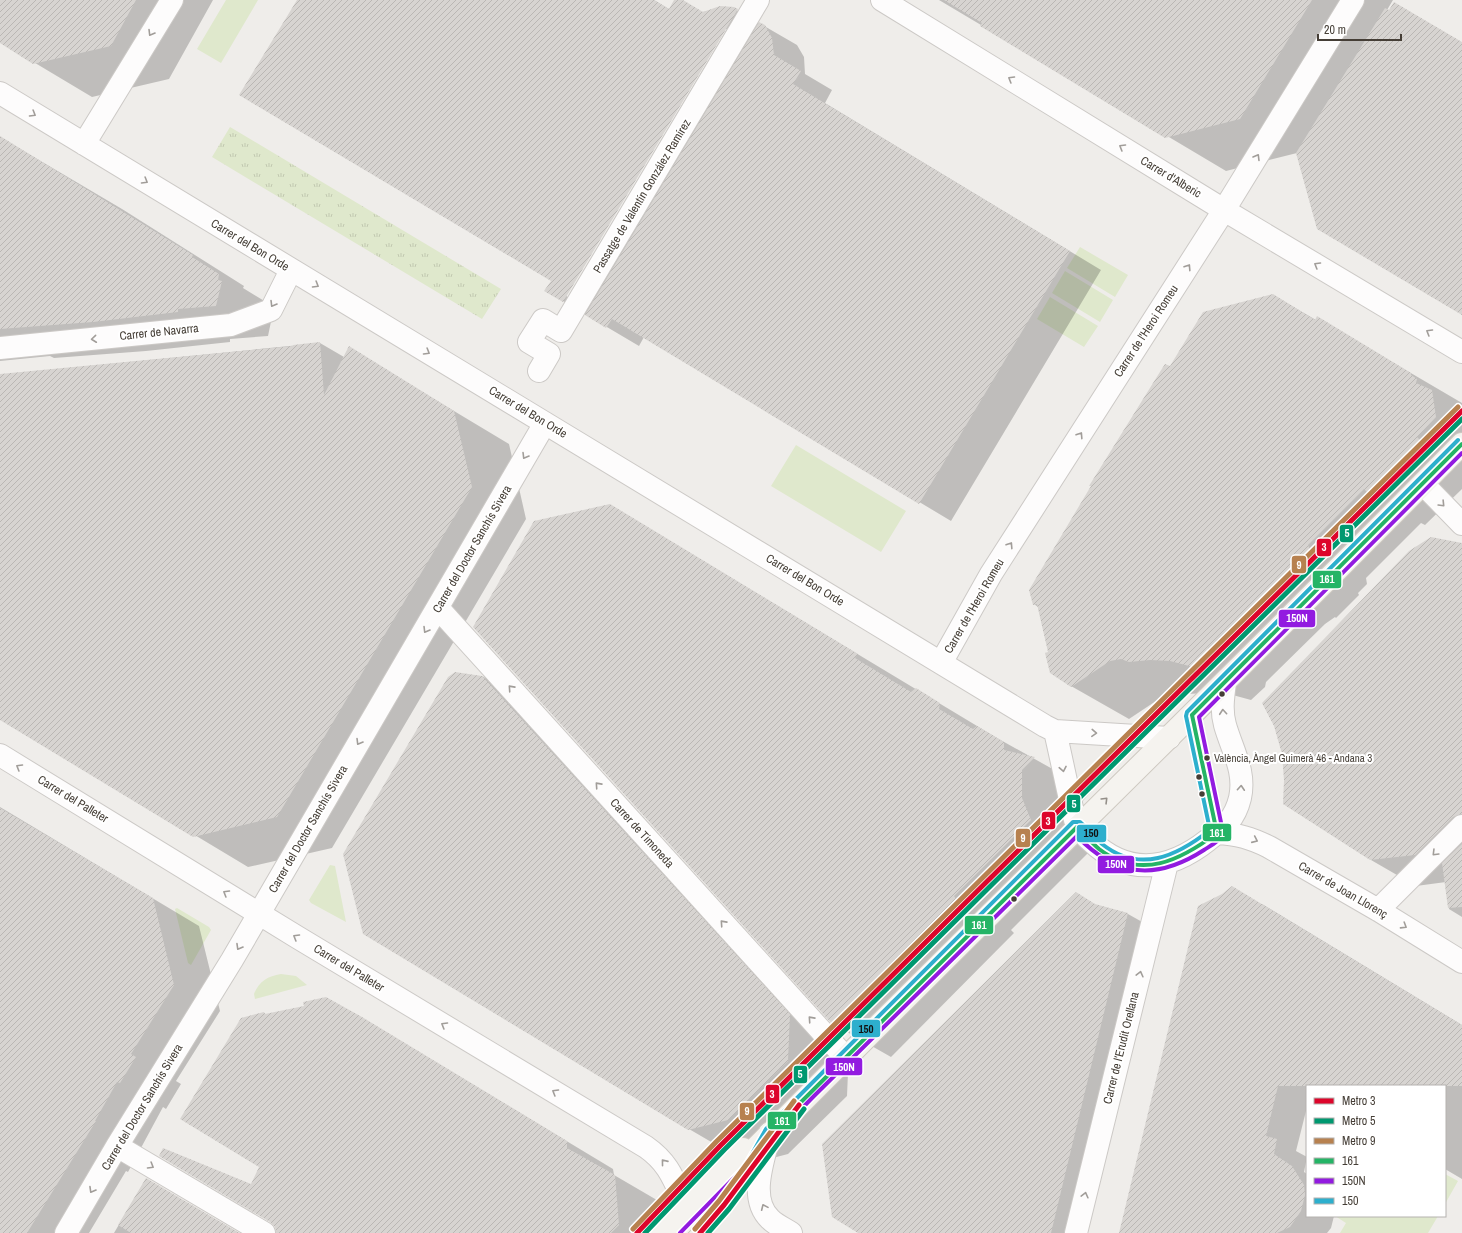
<svg xmlns="http://www.w3.org/2000/svg" width="1462" height="1233" font-family="'Archivo Narrow',sans-serif">
  <defs>
    <pattern id="park-tufts" width="24" height="20" patternUnits="userSpaceOnUse"><rect width="24" height="20" fill="#dfe8cc"/><path d="M3 7l-1-3M5 7V3M7 7l1-3M15 17l-1-3M17 17v-4M19 17l1-3" fill="none" stroke="#c1c8b0"/></pattern>
    <pattern id="building-hatch" width="6" height="6" patternUnits="userSpaceOnUse"><rect width="6" height="6" fill="#d7d4d1"/><path d="M-1 1l2-2M0 6l6-6M5 7l2-2" fill="none" stroke="#bab7b4"/></pattern>
  </defs>
  <rect width="100%" height="100%" fill="#efedea"/>
  <path fill="#dfe8cc" d="M226,0H258L221,63L197,49Z
    M1080,247L1128,275L1115,297L1067,268Z
    M1065,271L1113,300L1100,322L1052,293Z
    M1050,297L1098,326L1084,347L1037,319Z
    M796,445L906,511L881,552L771,486Z
    M330,865L335,866L346,922L311,903L309,900Z
    M177,908L209,927L211,930L191,965L188,963L175,909Z
    M281,974L296,976L307,985L255,999L254,994C259,981 268,976 281,974Z
    M1445,1174L1458,1181L1445,1204Z
    M1335,1216H1438L1428,1233H1340L1346,1223Z"/>
  <path fill="url(#park-tufts)" d="M230,127L501,289L482,319L212,157Z"/>
  <path fill="#0003" fill-rule="evenodd" d="M0,0H213L169,79L92,97L0,42Z
    M298,0H654L679,15L733,8L797,45L804,57L805,74L832,90L825,103L1101,270L951,521L644,337L639,346L546,291L552,281ZM725,29H727L568,297L566,296Z
    M939,0H1393L1387,10L1462,43V315L1297,153L1226,171Z
    M0,137L122,209L244,286L243,288L271,305L273,312L268,336L230,339V342L146,351L54,358L50,356L0,361Z
    M1273,295L1316,320L1317,318L1462,403V489L1425,525L1421,523L1366,578L1367,584L1358,593L1359,595L1336,618L1335,617L1325,624L1266,682L1265,687L1251,700L1229,694L1208,693L1187,694L1180,691L1168,693L1129,719L1071,686L1049,653L1038,607L1034,604L1171,368Z
    M320,343L344,357L349,348L509,444L526,519L332,848L248,867L0,718V375Z
    M610,505L997,738L1092,791L1080,804V832L1088,853L1011,930L1014,933L891,1057L833,1024Z
    M1462,544V917L1449,909L1446,882L1416,886L1371,860Z
    M482,676L542,711L849,1049L847,1096L788,1154L749,1164L689,1129Z
    M0,807L199,926L220,1011L176,1081L181,1084L166,1109L163,1107L128,1172L126,1171L89,1233H0Z
    M1262,904L1462,1025V1179L1445,1169V1086H1307V1107L1296,1151L1307,1157L1304,1172L1307,1174V1216H1334L1331,1228L1327,1233H1120Z
    M1095,905L1128,914L1160,932L1087,1233H860Z
    M264,1013L267,1015L377,1027L613,1169L614,1175L662,1203L664,1233H277L276,1227L251,1186L261,1167Z
    M146,1179L239,1233H114Z"/>
  <path fill="url(#building-hatch)" d="M0,0H136L111,46L33,64L0,43Z
    M297,0H654L669,9L674,0H683L703,12L720,6L734,7L738,9L563,302L544,291L551,281L239,95Z
    M944,0H1312L1240,119L1165,138L980,26L982,23Z
    M1394,2L1462,42V315L1317,229L1296,153L1385,8L1389,10Z
    M759,22L765,25L772,38L774,55L801,71L793,84L1070,251L919,504L612,319L606,328L585,315Z
    M0,136L193,255L192,257L219,274L218,280L222,281L216,306L178,309V312L93,322L0,329Z
    M1273,294L1315,320L1317,316L1411,373V375L1417,379L1416,383L1432,390L1436,417L1417,437L1421,441L1367,492L1364,489L1308,545L1310,550L1301,560L1302,561L1278,585L1277,584L1267,591L1208,648L1207,653L1193,667L1170,661L1150,660L1129,662L1121,659L1110,661L1071,687L1050,673L1045,653L1048,652L1037,604L1033,605L1029,590L1091,486H1089L1158,375L1165,364L1170,366L1203,312Z
    M320,342L324,395L349,346L454,411L472,487L277,817L193,837L0,720V374L293,346V345Z
    M610,504L858,654L855,658L911,692L916,688L940,703L939,709L973,729L977,726L1004,742V750L1035,757L1022,770V798L1031,820L954,896L956,899L924,933L833,1025L473,627L534,521Z
    M1431,537L1462,543V814L1453,817L1415,855L1370,860L1283,804L1284,780L1282,754L1274,726L1262,703L1409,551Z
    M455,672L482,676L790,1014L788,1061L728,1120L688,1130L363,934L343,854L448,677Z
    M0,808L153,898L174,985L131,1054L136,1057L120,1083L117,1082L95,1121H96L27,1233H0Z
    M1462,844V907L1448,908L1442,863Z
    M1232,886L1462,1025V1086H1278L1266,1136L1277,1139L1274,1154L1292,1166L1304,1185L1305,1195L1301,1211L1290,1227L1277,1233H1119L1198,906L1222,894Z
    M1076,892L1095,904L1128,913L1051,1233H858L832,1217L822,1144Z
    M326,997L362,1017L567,1141V1148L615,1175L619,1225L611,1233H276L275,1227L270,1222L159,1156L163,1148L251,1184L259,1167L180,1119L241,1018L264,1012L265,1014L304,1006L303,1002Z
    M146,1178L239,1233H131L118,1225Z"/>
  <g fill="none" stroke-linecap="round" stroke-linejoin="round">
    <defs>
      <path id="pedestrian" d="M539,371L549,354L529,342L543,320L561,331L758,0"/>
      <path id="minor" d="M882,0L1224,210L1462,352
        M0,93L1045,726L1055,731L1169,738
        M84,144L172,0
        M0,348L231,325L271,310L291,270
        M1423,484L1462,524
        M438,608L846,1058
        M941,663L991,574L1224,210L1353,0
        M1055,731C1061,757 1066,782 1072,808C1074,814 1075,823 1078,828C1082,833 1087,837 1091,841C1129,877 1170,870 1208,840C1224,828 1235,819 1240,798C1246,771 1232,750 1225,725C1221,711 1223,697 1225,683
        M0,755L297,937L646,1147C666,1161 672,1175 682,1197
        M1217,833C1237,834 1251,838 1269,847L1378,910L1462,962
        M1378,910L1462,826
        M770,1133C764,1159 748,1198 770,1219C776,1225 785,1229 791,1233
        M117,1146L264,1233
        M66,1233L117,1146L232,960L545,423
        M1076,1233L1167,863"/>
      <path id="secondary" d="M645,1233L711,1169L743,1149
        M672,1233C933,967 1201,709 1462,444"/>
    </defs>
    <use href="#pedestrian" stroke="#ccc9c6" stroke-width="24"/>
    <use href="#minor" stroke="#ccc9c6" stroke-width="24"/>
    <use href="#secondary" stroke="#cec9c1" stroke-width="24"/>
    <use href="#pedestrian" stroke="#fdfcfc" stroke-width="22"/>
    <use href="#minor" stroke="#fdfcfc" stroke-width="22"/>
    <use href="#secondary" stroke="#f5f3ef" stroke-width="22"/>
    <defs>
      <path id="bus-1" d="M1192,715L1462,444
        M1192,715L1217,833
        M1077,827C1084,834 1091,842 1099,849C1141,881 1181,860 1217,833
        M703,1233L730,1206L770,1133L1077,827"/>
      <path id="bus-2" d="M680,1233L814,1096L1077,836C1116,877 1156,881 1204,850C1210,846 1222,840 1223,832L1199,717L1462,453"/>
      <path id="bus-3" d="M699,1229L725,1202L766,1129L1073,822H1080C1088,829 1094,837 1102,844C1140,874 1177,856 1210,830L1186,716L1187,712L1458,440"/>
    </defs>
    <use href="#bus-1" stroke="#fff" stroke-width="7"/>
    <use href="#bus-2" stroke="#fff" stroke-width="7"/>
    <use href="#bus-3" stroke="#fff" stroke-width="7"/>
    <use href="#bus-1" stroke="#25b466" stroke-width="4"/>
    <use href="#bus-2" stroke="#921be0" stroke-width="4"/>
    <use href="#bus-3" stroke="#2dafcd" stroke-width="4"/>
    <defs>
      <path id="metro-1" d="M637,1233L720,1146L1462,411
        M700,1233L724,1205L799,1105"/>
      <path id="metro-2" d="M645,1233L724,1150L1462,419
        M708,1233L729,1209L804,1109"/>
      <path id="metro-3" d="M633,1229L716,1142L1458,407
        M695,1229L719,1201L794,1101"/>
    </defs>
    <use href="#metro-1" stroke="#fff" stroke-width="8"/>
    <use href="#metro-2" stroke="#fff" stroke-width="8"/>
    <use href="#metro-3" stroke="#fff" stroke-width="8"/>
    <use href="#metro-1" stroke="#dd052b" stroke-width="5"/>
    <use href="#metro-2" stroke="#009870" stroke-width="5"/>
    <use href="#metro-3" stroke="#b7814f" stroke-width="5"/>
  </g>
  <defs><path id="oneway-chevron" d="M-2-3.5L2.5 0L-2 3.5" fill="none" stroke-width="1.6" stroke-linecap="round" stroke-linejoin="round"/></defs>
  <g stroke="#a19d99">
    <use href="#oneway-chevron" transform="translate(151 33) rotate(121)"/>
    <use href="#oneway-chevron" transform="translate(1011 79) rotate(-149)"/>
    <use href="#oneway-chevron" transform="translate(33 114) rotate(31)"/>
    <use href="#oneway-chevron" transform="translate(1122 147) rotate(-149)"/>
    <use href="#oneway-chevron" transform="translate(1257 157) rotate(-59)"/>
    <use href="#oneway-chevron" transform="translate(145 181) rotate(31)"/>
    <use href="#oneway-chevron" transform="translate(1317 265) rotate(-149)"/>
    <use href="#oneway-chevron" transform="translate(1188 267) rotate(-57)"/>
    <use href="#oneway-chevron" transform="translate(316 285) rotate(31)"/>
    <use href="#oneway-chevron" transform="translate(273 304) rotate(121)"/>
    <use href="#oneway-chevron" transform="translate(1429 332) rotate(-149)"/>
    <use href="#oneway-chevron" transform="translate(94 339) rotate(174)"/>
    <use href="#oneway-chevron" transform="translate(427 352) rotate(31)"/>
    <use href="#oneway-chevron" transform="translate(1080 435) rotate(-57)"/>
    <use href="#oneway-chevron" transform="translate(525 456) rotate(121)"/>
    <use href="#oneway-chevron" transform="translate(1442 504) rotate(46)"/>
    <use href="#oneway-chevron" transform="translate(1010 545) rotate(-57)"/>
    <use href="#oneway-chevron" transform="translate(426 630) rotate(121)"/>
    <use href="#oneway-chevron" transform="translate(511 688) rotate(-132)"/>
    <use href="#oneway-chevron" transform="translate(1223 712) rotate(-95)"/>
    <use href="#oneway-chevron" transform="translate(1094 733) rotate(3)"/>
    <use href="#oneway-chevron" transform="translate(359 742) rotate(121)"/>
    <use href="#oneway-chevron" transform="translate(19 767) rotate(-149)"/>
    <use href="#oneway-chevron" transform="translate(1063 769) rotate(79)"/>
    <use href="#oneway-chevron" transform="translate(598 785) rotate(-132)"/>
    <use href="#oneway-chevron" transform="translate(1241 788) rotate(-86)"/>
    <use href="#oneway-chevron" transform="translate(1255 840) rotate(24)"/>
    <use href="#oneway-chevron" transform="translate(1435 853) rotate(135)"/>
    <use href="#oneway-chevron" transform="translate(226 893) rotate(-149)"/>
    <use href="#oneway-chevron" transform="translate(723 923) rotate(-132)"/>
    <use href="#oneway-chevron" transform="translate(1404 926) rotate(32)"/>
    <use href="#oneway-chevron" transform="translate(296 937) rotate(-149)"/>
    <use href="#oneway-chevron" transform="translate(239 947) rotate(120)"/>
    <use href="#oneway-chevron" transform="translate(1140 974) rotate(-76)"/>
    <use href="#oneway-chevron" transform="translate(811 1019) rotate(-132)"/>
    <use href="#oneway-chevron" transform="translate(444 1025) rotate(-149)"/>
    <use href="#oneway-chevron" transform="translate(555 1092) rotate(-149)"/>
    <use href="#oneway-chevron" transform="translate(664 1162) rotate(-129)"/>
    <use href="#oneway-chevron" transform="translate(151 1166) rotate(31)"/>
    <use href="#oneway-chevron" transform="translate(92 1190) rotate(120)"/>
    <use href="#oneway-chevron" transform="translate(1085 1195) rotate(-76)"/>
    <use href="#oneway-chevron" transform="translate(764 1207) rotate(-114)"/>
  </g>
  <use stroke="#948f89" href="#oneway-chevron" transform="translate(1105 800) rotate(-45)"/>
  <g fill="#453e36" stroke="#fff" stroke-width="1.5">
    <circle cx="1222" cy="694" r="3.5"/>
    <circle cx="1207" cy="758" r="3.5"/>
    <circle cx="1199" cy="777" r="3.5"/>
    <circle cx="1202" cy="794" r="3.5"/>
    <circle cx="1014" cy="899" r="3.5"/>
  </g>
  <g text-anchor="middle" stroke-width="4" stroke-linejoin="round" paint-order="stroke">
    <g font-size="11" fill="#453e36" stroke="#fff" text-anchor="start">
      <text x="1214" y="762">València, Àngel Guimerà 46 - Andana 3</text>
    </g>
    <g font-size="12" fill="#453e36" stroke="#fff">
      <text transform="translate(1171 177) rotate(31)" y="4">Carrer d'Alberic</text>
      <text transform="translate(642 196) rotate(-59)" y="4">Passatge de Valentín González Ramírez</text>
      <text transform="translate(250 245) rotate(31)" y="4">Carrer del Bon Orde</text>
      <text transform="translate(1146 331) rotate(-57)" y="4">Carrer de l'Heroi Romeu</text>
      <text transform="translate(159 332) rotate(-6)" y="4">Carrer de Navarra</text>
      <text transform="translate(528 412) rotate(31)" y="4">Carrer del Bon Orde</text>
      <text transform="translate(472 549) rotate(-60)" y="4">Carrer del Doctor Sanchís Sivera</text>
      <text transform="translate(805 580) rotate(31)" y="4">Carrer del Bon Orde</text>
      <text transform="translate(974 606) rotate(-60)" y="4">Carrer de l'Heroi Romeu</text>
      <text transform="translate(73 799) rotate(31)" y="4">Carrer del Palleter</text>
      <text transform="translate(308 829) rotate(-60)" y="4">Carrer del Doctor Sanchís Sivera</text>
      <text transform="translate(642 833) rotate(48)" y="4">Carrer de Timoneda</text>
      <text transform="translate(1343 890) rotate(30)" y="4">Carrer de Joan Llorenç</text>
      <text transform="translate(349 968) rotate(31)" y="4">Carrer del Palleter</text>
      <text transform="translate(1121 1048) rotate(-76)" y="4">Carrer de l’Erudit Orellana</text>
      <text transform="translate(142 1107) rotate(-59)" y="4">Carrer del Doctor Sanchís Sivera</text>
    </g>
  </g>
  <g stroke="#fff" stroke-width="1.5">
    <rect x="1339" y="524" width="15" height="19" rx="4" fill="#009870"/>
    <rect x="1316" y="538" width="16" height="19" rx="4" fill="#dd052b"/>
    <rect x="1291" y="555" width="16" height="19" rx="4" fill="#b7814f"/>
    <rect x="1312" y="570" width="30" height="19" rx="4" fill="#25b466"/>
    <rect x="1278" y="609" width="38" height="19" rx="4" fill="#921be0"/>
    <rect x="1066" y="794" width="15" height="19" rx="4" fill="#009870"/>
    <rect x="1041" y="811" width="15" height="19" rx="4" fill="#dd052b"/>
    <rect x="1202" y="823" width="30" height="19" rx="4" fill="#25b466"/>
    <rect x="1076" y="824" width="31" height="19" rx="4" fill="#2dafcd"/>
    <rect x="1015" y="828" width="16" height="20" rx="4" fill="#b7814f"/>
    <rect x="1097" y="855" width="38" height="19" rx="4" fill="#921be0"/>
    <rect x="964" y="915" width="30" height="20" rx="4" fill="#25b466"/>
    <rect x="851" y="1019" width="30" height="19" rx="4" fill="#2dafcd"/>
    <rect x="825" y="1057" width="38" height="19" rx="4" fill="#921be0"/>
    <rect x="793" y="1065" width="15" height="19" rx="4" fill="#009870"/>
    <rect x="765" y="1084" width="15" height="20" rx="4" fill="#dd052b"/>
    <rect x="739" y="1102" width="16" height="19" rx="4" fill="#b7814f"/>
    <rect x="767" y="1111" width="30" height="19" rx="4" fill="#25b466"/>
  </g>
  <g font-size="11" text-anchor="middle" font-weight="bold" fill="#fff">
    <text x="1347" y="537">5</text>
    <text x="1324" y="551">3</text>
    <text x="1299" y="569">9</text>
    <text x="1327" y="583">161</text>
    <text x="1297" y="622">150N</text>
    <text x="1074" y="808">5</text>
    <text x="1048" y="825">3</text>
    <text x="1217" y="837">161</text>
    <text x="1023" y="842">9</text>
    <text x="1116" y="868">150N</text>
    <text x="979" y="929">161</text>
    <text x="844" y="1071">150N</text>
    <text x="800" y="1078">5</text>
    <text x="772" y="1098">3</text>
    <text x="747" y="1115">9</text>
    <text x="782" y="1125">161</text>
  </g>
  <g font-size="11" text-anchor="middle" font-weight="bold" fill="#111">
    <text x="1091" y="837">150</text>
    <text x="866" y="1033">150</text>
  </g>
  <rect x="1306" y="1085" width="140" height="132" fill="#ffffff" stroke="#b5b2af"/>
  <rect x="1314" y="1098" width="20" height="6" fill="#dd052b" stroke="#b5b2af"/>
  <text x="1342" y="1105" font-size="12" fill="#453e36">Metro 3</text>
  <rect x="1314" y="1118" width="20" height="6" fill="#009870" stroke="#b5b2af"/>
  <text x="1342" y="1125" font-size="12" fill="#453e36">Metro 5</text>
  <rect x="1314" y="1138" width="20" height="6" fill="#b7814f" stroke="#b5b2af"/>
  <text x="1342" y="1145" font-size="12" fill="#453e36">Metro 9</text>
  <rect x="1314" y="1158" width="20" height="6" fill="#25b466" stroke="#b5b2af"/>
  <text x="1342" y="1165" font-size="12" fill="#453e36">161</text>
  <rect x="1314" y="1178" width="20" height="6" fill="#921be0" stroke="#b5b2af"/>
  <text x="1342" y="1185" font-size="12" fill="#453e36">150N</text>
  <rect x="1314" y="1198" width="20" height="6" fill="#2dafcd" stroke="#b5b2af"/>
  <text x="1342" y="1205" font-size="12" fill="#453e36">150</text>
  <path d="M1318 34v6h83v-6" fill="none" stroke="#453e36" stroke-width="2"/>
  <text x="1324" y="34" font-size="12" fill="#453e36" stroke="#ffffff" stroke-width="3" paint-order="stroke">20 m</text>
</svg>
